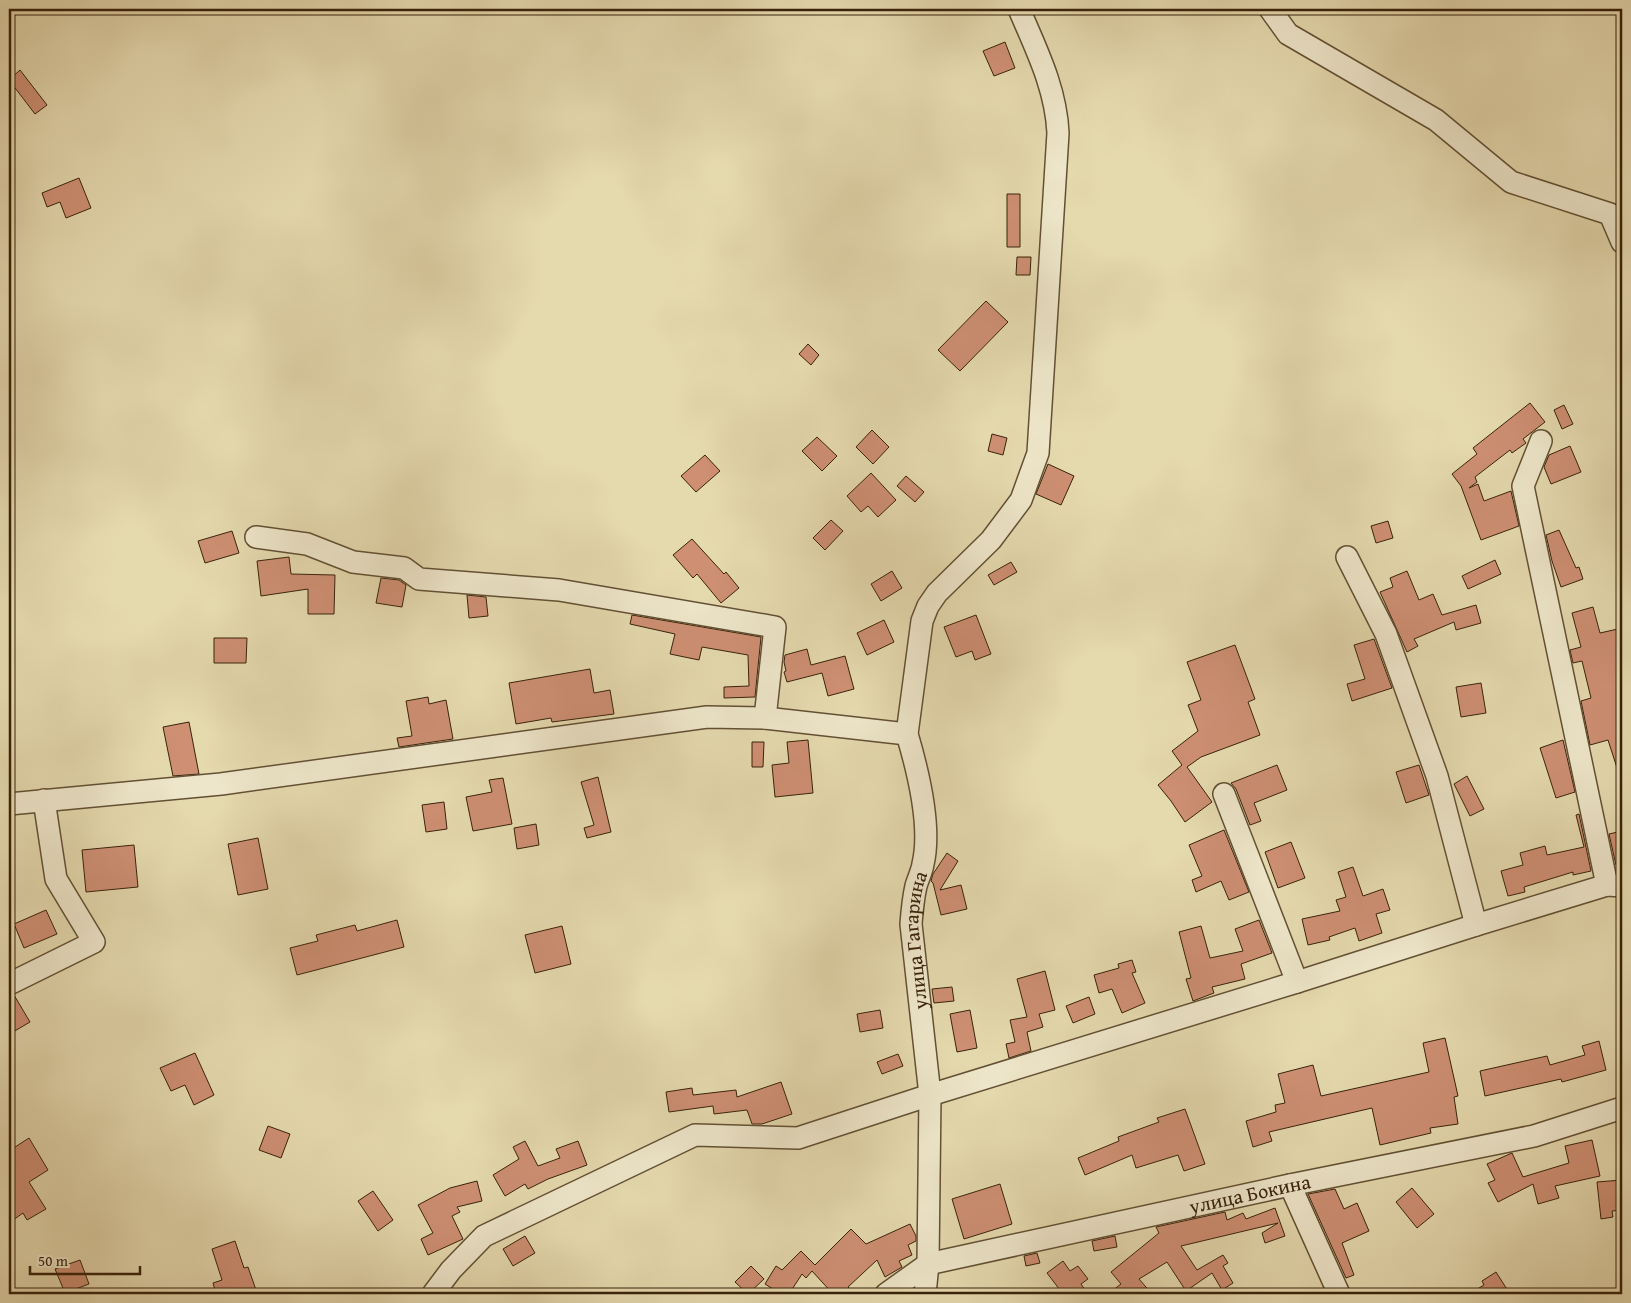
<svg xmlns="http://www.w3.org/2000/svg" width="1631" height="1303" font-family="'Gentium Book Plus',serif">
  <rect width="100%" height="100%" fill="#e5d9ae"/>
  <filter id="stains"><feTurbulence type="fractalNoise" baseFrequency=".004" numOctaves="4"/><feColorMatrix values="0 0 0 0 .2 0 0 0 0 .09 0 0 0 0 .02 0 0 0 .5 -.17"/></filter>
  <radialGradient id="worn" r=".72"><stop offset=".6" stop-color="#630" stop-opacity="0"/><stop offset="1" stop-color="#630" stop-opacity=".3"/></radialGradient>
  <path fill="#ce8f73" stroke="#38220b" d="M1005,42L1015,68L994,76L983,51Z
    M20,70L47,105L35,114L9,80Z
    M79,178L91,208L66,218L60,202L47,207L42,193Z
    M1007,194H1020V247H1007Z
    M1017,257H1031L1030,275H1016Z
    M986,301L1008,322L960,371L938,350Z
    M808,344L819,355L811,365L799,354Z
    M1530,403L1545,422L1523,439L1526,443L1512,453L1510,450L1475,477L1477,482L1469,488L1478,484L1484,501L1511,491L1519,526L1481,540L1461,486L1452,474L1477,454L1473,448Z
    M1564,405L1573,424L1562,429L1554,410Z
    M872,430L889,447L873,464L856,447Z
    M992,434L1007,438L1003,455L988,451Z
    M817,437L837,456L822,471L802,451Z
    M1570,446L1581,472L1551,484L1544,467L1549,455Z
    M705,455L720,471L696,492L681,476Z
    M1048,464L1074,476L1061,505L1036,494Z
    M871,473L896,500L878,517L868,506L861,512L847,496Z
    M906,476L924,492L915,502L897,486Z
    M831,520L843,531L825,550L813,538Z
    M1388,521L1393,538L1376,543L1371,526Z
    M1559,530L1576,568L1579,567L1583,579L1561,587L1552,561L1546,535Z
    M232,531L239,553L205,563L198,541Z
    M692,539L724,574L726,572L739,588L721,603L697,574L693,578L673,555Z
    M289,557L291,574L335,575L334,614H308V589L261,596L257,561Z
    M1495,560L1501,574L1468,589L1462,576Z
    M1011,562L1017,572L994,585L988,575Z
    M892,571L902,588L881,601L871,584Z
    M1407,571L1419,600L1433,594L1442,615L1476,605L1481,623L1456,630L1454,622L1414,639L1418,646L1407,652L1380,592L1393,587L1390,578Z
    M381,578L399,580L406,585L402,607L376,603Z
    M467,595L486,597L488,616L469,618Z
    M1593,607L1600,633L1622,628V652L1619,653L1622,666V701L1618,702L1622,714V777H1620L1608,740L1590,745L1581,701L1591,698L1582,661L1573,663L1570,650L1581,647L1572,613Z
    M632,615L761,637L755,697L724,698V687L749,686L748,655L702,647L699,660L670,654L675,634L630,624Z
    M976,615L991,654L975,660L972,651L956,657L944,627Z
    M884,620L894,642L867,655L857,633Z
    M214,638H247L246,663H214Z
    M1374,639L1392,688L1352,701L1347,684L1365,679L1354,645Z
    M1235,645L1255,699L1248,702L1260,735L1201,757L1187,767L1212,802L1185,822L1171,801L1158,785L1182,765L1172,751L1198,731L1188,705L1201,700L1187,662Z
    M807,649L811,665L845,656L854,689L828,696L822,673L787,682L784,672L786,671L784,662L785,655Z
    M590,669L594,693L610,690L614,714L552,722L551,718L516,724L509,683Z
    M1481,683L1486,713L1461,717L1456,687Z
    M428,697L429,704L446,700L453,739L399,747L397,738L412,736L406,701Z
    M189,722L199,774L173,776L163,727Z
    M808,740L813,793L775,797L772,765L789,763L787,742Z
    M1563,740L1575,792L1556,798L1540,748Z
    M752,742H764L763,767H752Z
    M1277,765L1287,790L1254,803L1261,821L1250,825L1236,789L1231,783Z
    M1419,765L1429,795L1406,803L1396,772Z
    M1467,776L1484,809L1470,816L1454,784Z
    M598,777L611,832L587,838L584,828L594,825L581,782Z
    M503,778L512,824L473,831L466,797L492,792L489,780Z
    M444,802L447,829L426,832L422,805Z
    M1579,814L1591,871L1573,875V872L1524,887L1525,892L1508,896L1501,871L1523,865L1520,853L1545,846L1547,855L1584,847L1576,815Z
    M536,824L539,845L517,849L514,828Z
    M1224,830L1249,892L1229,900L1221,881L1196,892L1192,880L1202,876L1189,845Z
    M1622,831V864L1616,865L1609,834Z
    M258,838L268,889L238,895L228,844Z
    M1291,842L1305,878L1278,888L1265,852Z
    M134,845L138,887L86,892L82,850Z
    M947,853L958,861L940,890L961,885L967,909L941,915L933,883L931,881L933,874Z
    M1353,867L1363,896L1383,889L1390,910L1376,914L1382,933L1359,941L1355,928L1329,937L1330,940L1308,945L1302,919L1340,911L1336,900L1346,897L1338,872Z
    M46,910L57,934L24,948L14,924Z
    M397,920L404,947L297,975L290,948L318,941L316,935L355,925L357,931Z
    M1259,920L1272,953L1241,964L1245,979L1212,987L1214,993L1193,1001L1186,979L1191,978L1179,932L1201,926L1210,958L1243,951L1235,929Z
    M562,926L571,964L535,973L525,935Z
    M1132,960L1136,972L1132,973L1145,1003L1122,1013L1112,989L1099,993L1094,975L1119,968L1118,964Z
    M1045,971L1055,1010L1039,1014L1043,1027L1027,1032L1031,1051L1009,1058L1006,1044L1015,1042L1010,1020L1027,1017L1017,979Z
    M952,987L954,1001L934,1003L932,989Z
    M14,995L30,1022L13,1032L9,1025V996Z
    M1089,997L1095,1014L1073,1023L1066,1006Z
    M880,1010L883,1028L860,1032L857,1014Z
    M970,1010L977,1048L957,1052L950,1014Z
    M1445,1038L1458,1096L1454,1097L1458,1124L1430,1128L1431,1133L1380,1145L1372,1108L1269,1132L1272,1141L1253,1147L1246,1121L1276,1112L1275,1105L1285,1103L1278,1074L1313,1065L1321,1096L1429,1072L1423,1043Z
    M1599,1041L1606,1070L1562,1082L1561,1079L1485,1096L1480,1071L1547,1056L1550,1065L1585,1055L1582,1046Z
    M195,1053L214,1095L194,1105L185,1085L171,1091L160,1068Z
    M898,1054L903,1066L882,1074L877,1062Z
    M781,1082L792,1114L762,1124H752L747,1110L714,1114L713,1106L669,1112L666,1092L692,1088L693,1095L736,1090L737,1097Z
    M1185,1109L1205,1164L1184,1171L1178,1155L1136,1168L1132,1155L1085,1175L1078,1158L1119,1141L1118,1137L1159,1122L1157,1118Z
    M268,1126L290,1134L281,1158L259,1150Z
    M29,1138L48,1170L29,1182L46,1209L27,1220L23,1213L9,1223V1151Z
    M1592,1140L1600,1176L1555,1186L1559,1198L1538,1204L1533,1184L1498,1202L1488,1183L1495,1180L1487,1164L1512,1153L1523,1177L1569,1163L1565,1146Z
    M525,1141L538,1166L560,1158L556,1149L578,1141L587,1165L548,1179L528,1189L525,1184L505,1196L493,1175L519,1159L513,1147Z
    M1622,1180V1210L1612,1211L1613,1217L1601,1219L1597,1182Z
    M477,1181L482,1201L457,1207L460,1212L452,1216L463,1239L428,1255L421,1239L433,1233L418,1205L450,1188Z
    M1000,1184L1012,1224L964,1239L952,1199Z
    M1412,1188L1434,1214L1417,1228L1396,1202Z
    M1335,1189L1344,1209L1357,1203L1369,1231L1342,1243L1354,1275L1346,1278L1308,1194Z
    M373,1191L393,1220L378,1231L358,1201Z
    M1275,1208L1285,1236L1265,1243L1262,1233L1278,1223L1181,1246L1197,1270L1223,1255L1228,1263L1223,1266L1233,1283L1222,1290L1212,1273L1186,1291L1167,1262L1139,1279L1152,1294H1108L1121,1284L1111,1272L1159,1233L1156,1227L1225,1212L1227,1220L1243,1213L1246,1219Z
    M910,1224L916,1236V1241L908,1245L912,1255L899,1261L902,1267L885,1277L877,1260L848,1287L854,1294H833L812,1271L806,1278L802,1274L789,1294H781L765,1284L776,1266L782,1270L801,1251L815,1265L851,1229L866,1244Z
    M525,1236L535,1253L513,1266L503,1249Z
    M1115,1236L1117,1247L1094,1251L1092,1241Z
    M235,1241L244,1268L248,1267L256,1290L243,1294H216L213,1283L222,1280L212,1249Z
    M1037,1253L1040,1263L1026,1266L1024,1256Z
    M80,1260L89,1284L65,1293L55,1269Z
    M1063,1261L1070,1271L1078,1266L1088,1279L1081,1284L1088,1294H1063L1047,1273Z
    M751,1266L764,1279L748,1294L735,1282Z
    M1496,1272L1510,1294H1469L1484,1285L1482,1281Z"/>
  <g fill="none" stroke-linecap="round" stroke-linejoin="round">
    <defs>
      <g id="minor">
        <path d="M1270,9L1288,34L1436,120L1511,182L1610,214L1622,242"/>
        <path d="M1541,441L1523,486L1607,885"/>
        <path d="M256,537L307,544L353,562L404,568L419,579L559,590L775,627L765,718"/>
        <path d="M1347,557L1386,634L1437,776L1476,925"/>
        <path d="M1224,794L1297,982"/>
        <path d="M9,804L221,784L707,717L765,718L907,734"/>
        <path d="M9,984L94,942L56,879L44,800"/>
        <path d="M1290,1185L1339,1294"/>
        <path d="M433,1294L451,1270L484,1236L695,1135L798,1138L930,1095L1297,982L1476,925L1607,885L1622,886"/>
        <path id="s1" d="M886,1294L928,1264L1290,1185L1534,1136L1622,1108"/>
        <path id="s2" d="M925,1294L928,1264L930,1095L911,924C912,911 913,899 916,886C918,879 922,871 923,864C932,826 918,771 907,734L922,621L928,606L937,593L991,540L1021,500L1038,453L1058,133C1056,88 1036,49 1019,9"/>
      </g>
    </defs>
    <use href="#minor" stroke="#635034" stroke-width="24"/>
    <use href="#minor" stroke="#eee6ca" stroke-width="21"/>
  </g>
  <g text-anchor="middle" stroke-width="4.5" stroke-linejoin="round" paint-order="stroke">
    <g font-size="20" fill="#38220b" stroke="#eee6ca">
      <text dy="7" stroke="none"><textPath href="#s2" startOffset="355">улица Гагарина</textPath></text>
      <text dy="7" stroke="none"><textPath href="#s1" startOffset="381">улица Бокина</textPath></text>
    </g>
  </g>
  <rect width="1631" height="1303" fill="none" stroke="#e5d9ae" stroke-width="30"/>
  <rect x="10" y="10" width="1611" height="1283" fill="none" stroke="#38220b" stroke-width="2.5"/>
  <rect x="15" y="15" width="1601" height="1273" fill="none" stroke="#38220b"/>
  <path d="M30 1266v8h110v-8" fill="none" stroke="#38220b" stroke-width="2.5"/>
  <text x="38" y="1266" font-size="15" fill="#38220b" stroke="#eee6ca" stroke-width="4" paint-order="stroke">50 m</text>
  <rect width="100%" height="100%" filter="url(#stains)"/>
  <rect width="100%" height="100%" fill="url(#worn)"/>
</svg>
